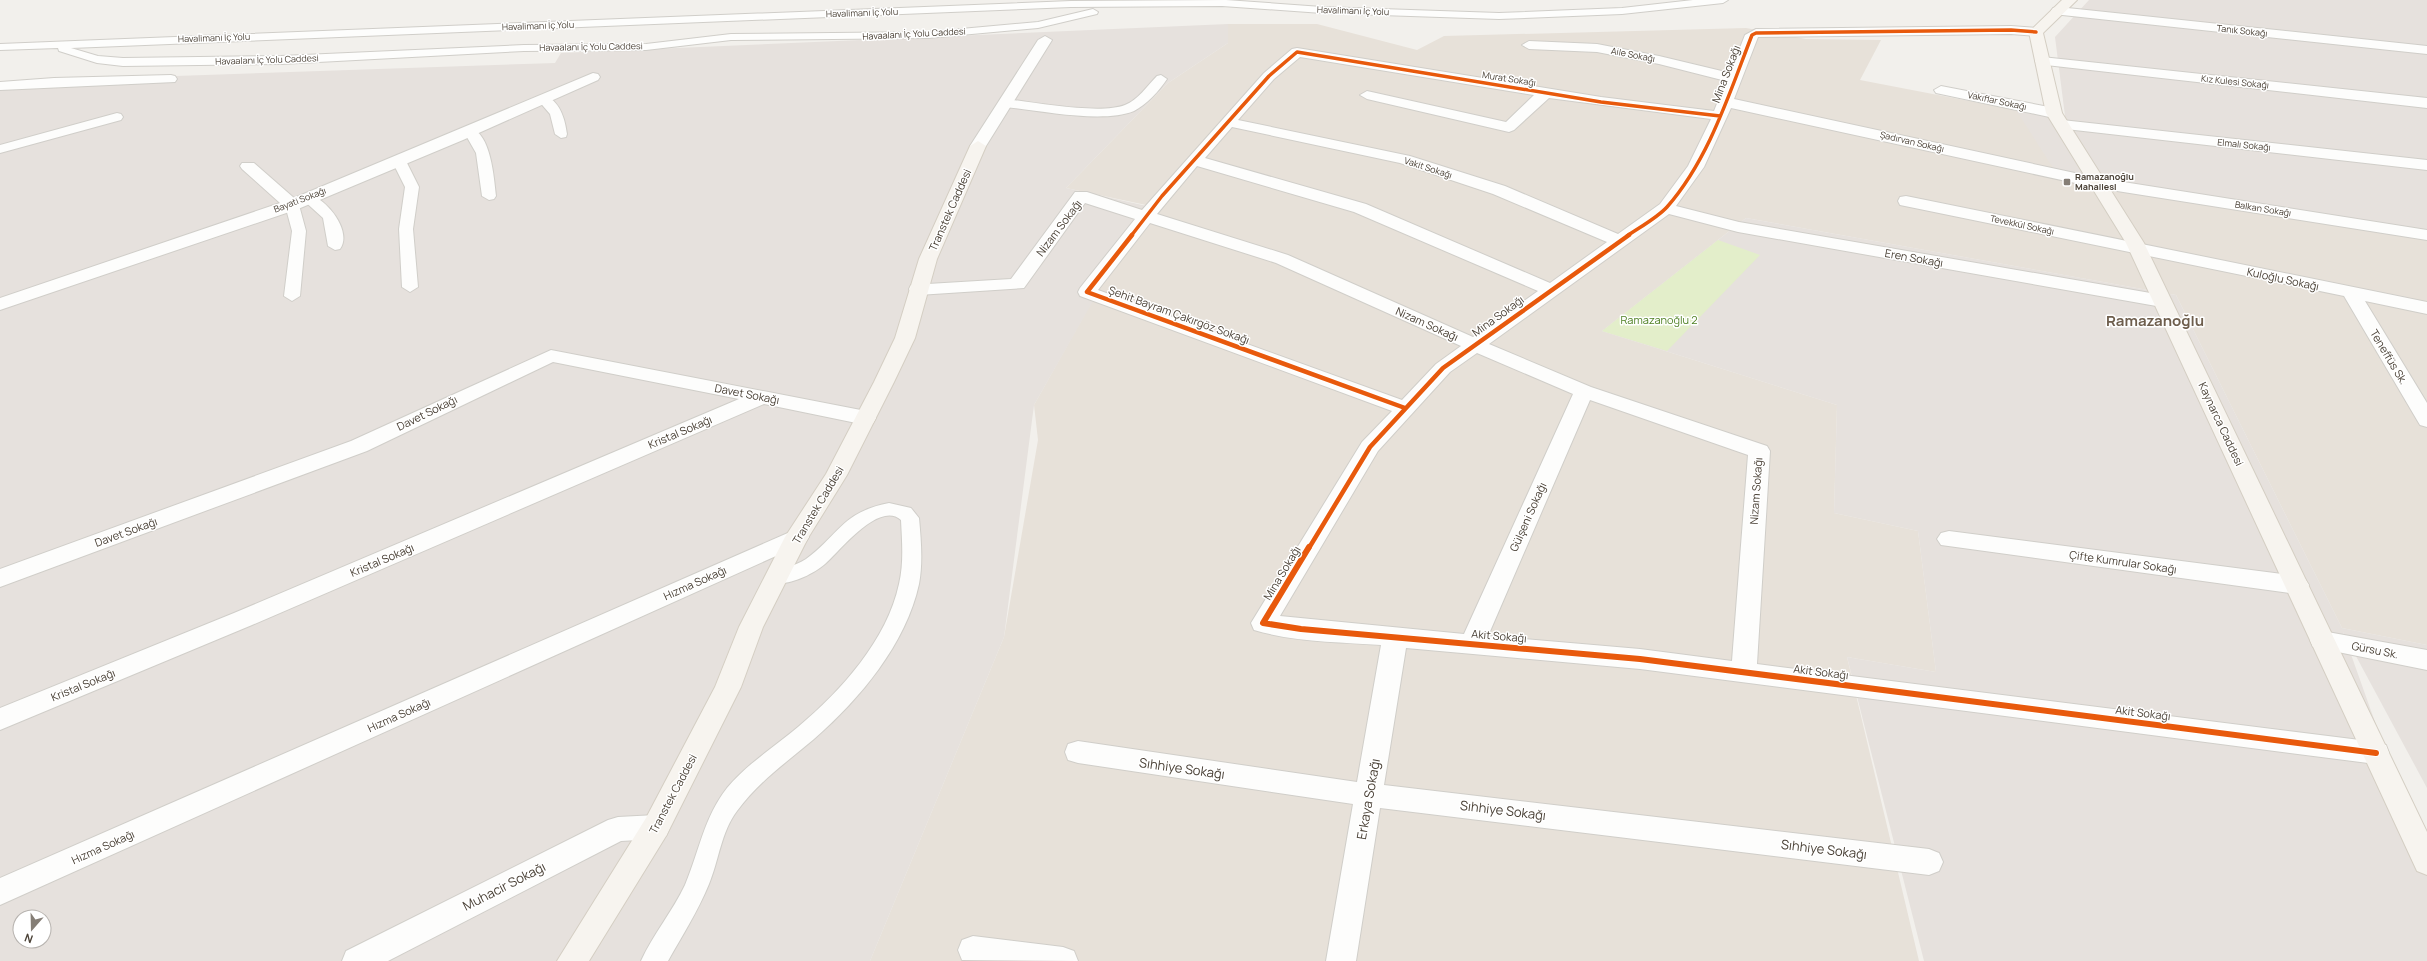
<svg xmlns="http://www.w3.org/2000/svg" width="2427" height="961" font-family="Manrope,sans-serif">
  <rect width="100%" height="100%" fill="#f2f0ec"/>
  <path fill="#e7e1d9" d="M1228,24H1317L1417,50L1444,36L1746,28L1806,39L1881,40L1860,80L2016,110L2427,237V645L2342,628L2176,295L1746,218L1602,331L1837,405L1834,513L1918,531L1936,672L1847,657L1919,961H870L1004,637L1038,440L1034,405L1146,205L1066,188L1168,83L1228,43Z"/>
  <path fill="#e6e1dd" fill-rule="evenodd" d="M2089,0H2427V237L2061,180L2016,110L2065,116L2055,37Z
    M1228,24V43L1168,83L1066,188L1147,206L1034,405L1004,637L870,961H0V82L555,63L561,53ZM20,917H44V941H20Z
    M1746,218L2176,295L2342,628L2427,645V788L2343,632L2427,868V961H1924L1847,657L1936,672L1918,531L1834,513L1837,405L1602,331Z"/>
  <path fill="#e3eeca" d="M1718,240L1760,255L1667,351L1602,331Z"/>
  <g fill="none" stroke-linecap="round" stroke-linejoin="round">
    <defs>
      <path id="lane" d="M1226,0L1322,7L1499,13L1622,8L1693,0H1728L1723,3L1622,14L1499,19L1322,13L1222,6L1071,7L71,48L98,56L123,58L281,56L524,45L646,44L731,34L928,32L1038,22L1093,9L1098,12L1097,14L1038,28L928,38L731,40L646,50L524,51L281,64L123,66L97,63L59,51L58,48L0,50V44L1071,1Z
        M171,75L175,76L177,79L175,82L0,90V82L54,78Z
        M1161,75L1167,79C1160,90 1146,105 1134,111C1102,124 1039,110 1005,107L999,103L1005,99C1033,102 1100,115 1125,105C1138,100 1147,86 1157,76Z
        M543,95C560,100 565,119 567,134L566,137L561,138L555,134L550,114L537,99Z
        M117,113L121,114L123,117L121,120L0,153V145Z
        M470,128C491,133 494,178 496,196L494,199L489,200L482,196L476,153L464,132Z
        M399,157L406,161L419,187L413,229L418,287L410,292L402,287L399,229L405,187L392,161Z
        M308,194C326,198 353,231 340,249L335,250L328,246L323,218L301,198Z
        M292,201L299,205L306,231L300,296L292,301L284,296L292,231L285,205Z
        M889,503L911,508L919,518C921,540 923,563 919,584C906,644 859,700 814,739C787,762 758,782 737,811C721,832 719,860 709,884C698,911 682,936 668,961H641C653,934 673,911 685,885C699,852 704,817 727,788C747,764 774,747 798,727C841,691 887,640 899,584C904,563 902,541 901,520C879,500 839,552 825,564C812,575 787,587 771,582L768,577L771,572C783,568 795,566 806,559C839,535 842,512 889,503Z"/>
      <path id="street" d="M2058,7L2427,46V54L2053,14L2051,11L2053,8Z
        M2011,26L2036,28L2043,32L2036,36L2011,34L1758,37L1734,99L2098,178L2427,230V240L2098,188L1731,108L1704,167L1676,206L1739,222L2162,295L2169,297L2171,301L2169,305L2162,307L1738,232L1669,214L1489,344L1591,387L1767,446L1770,451L1757,664L2376,742L2386,745L2389,753L2386,761L2376,764L1640,669L1406,648L1384,785L1929,849L1939,853L1943,862L1939,871L1929,875L1380,808L1356,961H1326L1353,804L1078,763L1068,760L1065,752L1068,744L1078,741L1357,782L1381,645C1340,642 1294,642 1254,630L1251,623L1362,442L1392,411L1080,296L1078,292L1080,288L1135,219L1085,203L1024,288L918,295L911,293L909,289L911,285L1011,279L1075,192H1087L1142,210L1264,73L1292,49L1297,48L1601,97L1714,111L1726,81L1659,64L1597,52L1529,49L1522,45L1529,41L1597,44L1659,56L1730,73L1745,35L1756,29ZM1300,57L1534,95L1506,122L1367,91L1360,95L1367,99L1509,132L1514,130L1549,98L1711,119L1688,166L1660,204L1618,234L1505,186L1410,156L1238,120L1274,79ZM1232,127L1400,163L1493,194L1607,242L1550,283L1366,204L1205,158ZM1197,166L1354,212L1538,291L1473,337L1288,255L1157,214ZM1150,223L1276,263L1461,346L1436,364L1402,400L1098,290ZM1477,353L1573,394L1464,634L1280,616L1378,451L1450,372ZM1590,400L1748,455L1732,661L1640,649L1488,636Z
        M1045,36L1052,40L986,146L978,151L972,149L970,146L1038,40Z
        M2042,57L2427,98V108L2037,64L2035,61L2037,58Z
        M593,73L598,74L600,77L598,80L463,140L298,209L0,310V298L280,203L242,169L240,166L242,163H254L294,198Z
        M1941,86L2054,108L2062,113L2054,118L1936,93L1934,90Z
        M2062,120L2427,160V170L2057,128L2054,125L2057,122Z
        M1906,196L2427,302V314L2365,301L2427,403V427L2420,425L2417,420L2344,296L1900,205L1898,201L1900,197Z
        M551,350L866,411L873,413L876,418L873,423L866,425L764,404L252,625L0,730V708L234,613L739,399L553,362L367,451L0,587V569L351,441Z
        M797,529L805,531L809,537L805,543L0,905V878Z
        M1949,531L2297,576L2305,579L2309,585L2305,591L2297,594L1941,545L1937,539L1941,533Z
        M2322,631L2427,650V670L2313,647L2310,640L2313,633Z
        M656,815L666,818L670,827L666,836L656,839L621,841L388,961H342L346,951L608,820L618,817Z
        M973,936L1063,947L1074,951L1078,961L962,960L958,950L962,940Z"/>
      <path id="secondary" d="M2062,0H2077L2043,33L2062,113L2144,243L2427,832V875L2417,871L2126,243L2046,113L2029,32Z
        M978,141L986,146L937,259L915,338L894,382L847,475L808,538L763,627L741,687L666,836L589,961H557L646,818L715,687L739,627L785,537L826,474L874,382L895,338L919,259L970,146Z"/>
    </defs>
    <use href="#lane" stroke="#d0cec9" stroke-width="2"/>
    <use href="#street" stroke="#d0cec9" stroke-width="2"/>
    <use href="#secondary" stroke="#d4cec3" stroke-width="2"/>
    <use href="#lane" fill="#fdfdfc" fill-rule="evenodd"/>
    <use href="#street" fill="#fdfdfc" fill-rule="evenodd"/>
    <use href="#secondary" fill="#f7f4ef" fill-rule="evenodd"/>
    <defs>
      <path id="cycleway-far2" d="M1131,236L1162,196L1269,76L1297,52L1601,102L1720,116
        M1627,236C1640,227 1657,218 1667,207C1709,159 1729,94 1752,35L1756,33L2011,30L2036,32"/>
      <path id="cycleway-far1" d="M1132,235L1087,292L1405,408
        M1309,548L1370,447L1443,368L1629,235"/>
      <path id="cycleway" d="M1309,547L1263,623L1301,629L1640,659L2376,753"/>
    </defs>
    <use href="#cycleway-far2" stroke="#fff" stroke-width="5"/>
    <use href="#cycleway-far1" stroke="#fff" stroke-width="7"/>
    <use href="#cycleway" stroke="#fff" stroke-width="8"/>
    <use href="#cycleway-far2" stroke="#e8590c" stroke-width="3.5"/>
    <use href="#cycleway-far1" stroke="#e8590c" stroke-width="4.5"/>
    <use href="#cycleway" stroke="#e8590c" stroke-width="6"/>
  </g>
  <rect fill="#857e76" stroke="#fff" stroke-width="1.5" x="2063" y="178" width="8" height="8" rx="2"/>
  <g text-anchor="middle" stroke-width="3" stroke-linejoin="round" paint-order="stroke">
    <g font-size="9" fill="#4a4136" stroke="#fff">
      <text transform="translate(1353 11) rotate(2)" y="3">Havalimanı İç Yolu</text>
      <text transform="translate(862 13) rotate(-2)" y="3">Havalimanı İç Yolu</text>
      <text transform="translate(538 26) rotate(-2)" y="3">Havalimanı İç Yolu</text>
      <text transform="translate(2242 31) rotate(6)" y="3">Tanık Sokağı</text>
      <text transform="translate(914 34) rotate(-3)" y="3">Havaalanı İç Yolu Caddesi</text>
      <text transform="translate(214 38) rotate(-2)" y="3">Havalimanı İç Yolu</text>
      <text transform="translate(591 47) rotate(-1)" y="3">Havaalanı İç Yolu Caddesi</text>
      <text transform="translate(1633 55) rotate(11)" y="3">Aile Sokağı</text>
      <text transform="translate(267 60) rotate(-2)" y="3">Havaalanı İç Yolu Caddesi</text>
      <text transform="translate(1509 79) rotate(9)" y="3">Murat Sokağı</text>
      <text transform="translate(2235 82) rotate(6)" y="3">Kız Kulesi Sokağı</text>
      <text transform="translate(1997 101) rotate(12)" y="3">Vakıflar Sokağı</text>
      <text transform="translate(1912 142) rotate(13)" y="3">Şadırvan Sokağı</text>
      <text transform="translate(2244 145) rotate(6)" y="3">Elmalı Sokağı</text>
      <text transform="translate(1428 168) rotate(18)" y="3">Vakit Sokağı</text>
      <text transform="translate(300 200) rotate(-21)" y="3">Bayati Sokağı</text>
      <text transform="translate(2263 209) rotate(9)" y="3">Balkan Sokağı</text>
      <text transform="translate(2022 225) rotate(12)" y="3">Tevekkül Sokağı</text>
    </g>
    <g font-size="9" font-weight="bold" fill="#4a4136" stroke="#fff" text-anchor="start">
      <text x="2075" y="180">Ramazanoğlu<tspan x="2075" dy="10">Mahallesi</tspan></text>
    </g>
    <g font-size="11" fill="#4a4136" stroke="#fff">
      <text transform="translate(1726 74) rotate(-69)" y="4">Mina Sokağı</text>
      <text transform="translate(950 210) rotate(-66)" y="4">Transtek Caddesi</text>
      <text transform="translate(1059 228) rotate(-53)" y="4">Nizam Sokağı</text>
      <text transform="translate(1914 258) rotate(10)" y="4">Eren Sokağı</text>
      <text transform="translate(2283 279) rotate(12)" y="4">Kuloğlu Sokağı</text>
      <text transform="translate(1179 315) rotate(20)" y="4">Şehit Bayram Çakırgöz Sokağı</text>
      <text transform="translate(1498 316) rotate(-36)" y="4">Mina Sokağı</text>
      <text transform="translate(1427 324) rotate(24)" y="4">Nizam Sokağı</text>
      <text transform="translate(2389 357) rotate(59)" y="4">Teneffüs Sk.</text>
      <text transform="translate(747 394) rotate(11)" y="4">Davet Sokağı</text>
      <text transform="translate(427 413) rotate(-26)" y="4">Davet Sokağı</text>
      <text transform="translate(2221 424) rotate(65)" y="4">Kaynarca Caddesi</text>
      <text transform="translate(680 432) rotate(-23)" y="4">Kristal Sokağı</text>
      <text transform="translate(1756 491) rotate(-86)" y="4">Nizam Sokağı</text>
      <text transform="translate(818 505) rotate(-59)" y="4">Transtek Caddesi</text>
      <text transform="translate(1528 517) rotate(-66)" y="4">Gülşeni Sokağı</text>
      <text transform="translate(126 532) rotate(-20)" y="4">Davet Sokağı</text>
      <text transform="translate(382 560) rotate(-23)" y="4">Kristal Sokağı</text>
      <text transform="translate(2123 562) rotate(8)" y="4">Çifte Kumrular Sokağı</text>
      <text transform="translate(1282 573) rotate(-59)" y="4">Mina Sokağı</text>
      <text transform="translate(695 583) rotate(-24)" y="4">Hızma Sokağı</text>
      <text transform="translate(1499 636) rotate(5)" y="4">Akit Sokağı</text>
      <text transform="translate(2375 650) rotate(11)" y="4">Gürsu Sk.</text>
      <text transform="translate(1821 672) rotate(7)" y="4">Akit Sokağı</text>
      <text transform="translate(83 685) rotate(-22)" y="4">Kristal Sokağı</text>
      <text transform="translate(2143 713) rotate(7)" y="4">Akit Sokağı</text>
      <text transform="translate(399 715) rotate(-24)" y="4">Hızma Sokağı</text>
      <text transform="translate(673 794) rotate(-62)" y="4">Transtek Caddesi</text>
      <text transform="translate(103 847) rotate(-24)" y="4">Hızma Sokağı</text>
    </g>
    <g font-size="11" fill="#4f8124" stroke="#fff">
      <text x="1659" y="324">Ramazanoğlu 2</text>
    </g>
    <g font-size="13" fill="#4a4136" stroke="#fff">
      <text transform="translate(1182 768) rotate(8)" y="5">Sıhhiye Sokağı</text>
      <text transform="translate(1368 799) rotate(-80)" y="5">Erkaya Sokağı</text>
      <text transform="translate(1503 810) rotate(7)" y="5">Sıhhiye Sokağı</text>
      <text transform="translate(1824 849) rotate(7)" y="5">Sıhhiye Sokağı</text>
      <text transform="translate(504 886) rotate(-27)" y="5">Muhacir Sokağı</text>
    </g>
    <g font-size="15" font-weight="bold" fill="#6e5e4d" stroke="#fff">
      <text x="2155" y="326">Ramazanoğlu</text>
    </g>
  </g>
  <g transform="translate(32 929) rotate(200)"><circle r="19" fill="#ffffff" stroke="#b7b3af"/>
  <path d="M0-3L7 15L0 10L-7 15Z" fill="#857e76"/>
  <text y="-6" font-size="11" font-weight="bold" text-anchor="middle" fill="#4a4136">N</text>
  </g>
</svg>
